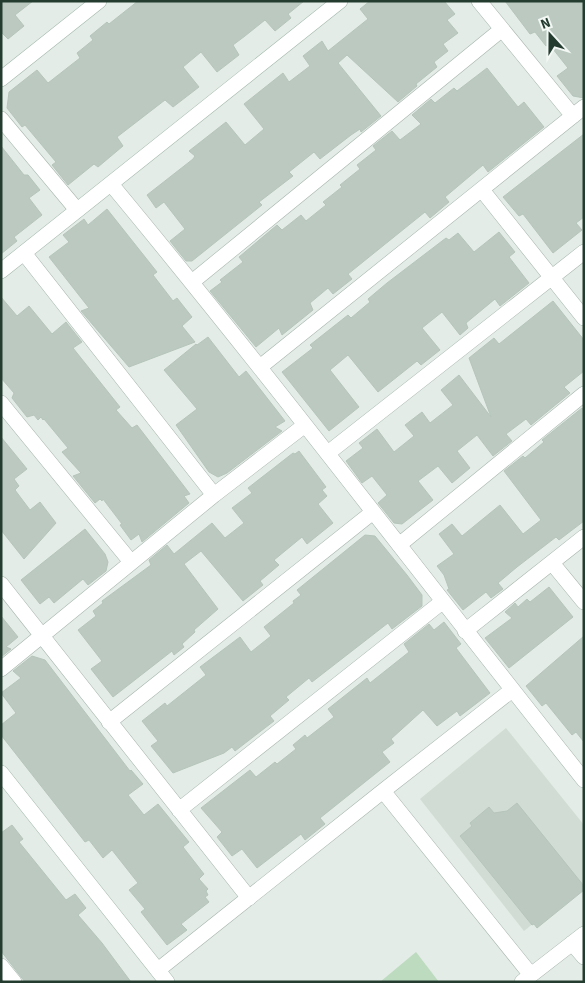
<svg xmlns="http://www.w3.org/2000/svg" width="585" height="983" font-family="'Source Sans 3',sans-serif">
  <rect width="100%" height="100%" fill="#e3ece6"/>
  <path fill="#d1dcd4" d="M506,728L584,825V882L524,931L420,799Z"/>
  <path fill="#bddbbf" d="M416,952L439,982H380Z"/>
  <path fill="#bbc9c1" stroke="#b6c5bb" d="M1,1H33L15,15L24,26L8,39L1,32Z
    M138,1H304L288,14L291,18L275,31L265,20L245,36L233,45L239,55L217,72L201,52L183,67L199,87L173,107L165,100L117,137L123,146L98,167L94,164L68,185L52,165L56,162L25,125L22,127L7,108L9,92L37,70L48,83L80,58L77,53L93,40L90,36L107,22L109,24Z
    M370,1H444L455,14L447,20L458,33L443,44L448,51L434,62L437,67L416,84L417,86L398,102L347,55L338,63L381,116L361,132L360,129L351,135L320,159L314,152L289,172L293,176L259,202L262,205L192,261H186L170,241L185,229L164,202L156,208L147,195L193,159L195,156L189,151L226,122L245,145L264,129L244,104L283,73L289,82L310,66L303,56L322,41L328,51L368,19L360,9Z
    M505,1H584V98L573,96L557,76L568,68L549,44L546,46L535,32L530,34Z
    M487,68L518,107L524,102L544,127L488,172L483,165L445,197L449,202L430,218L425,212L348,274L352,279L333,294L328,288L310,303L313,310L282,335L279,328L256,347L210,291L222,282L220,280L243,262L239,257L277,225L282,230L301,215L306,221L326,205L323,202L342,187L340,185L360,169L357,165L376,150L373,146L392,131L400,140L421,124L412,115L431,99L435,103L454,88L457,91Z
    M584,134V217L576,223L582,230L553,253L523,214L519,216L503,197Z
    M1,146L24,175H28L40,190L29,198L42,215L14,237L17,241L1,254Z
    M107,209L157,272L153,275L173,301L177,298L192,317L182,326L195,342L129,367L81,311L89,308L49,257L69,242L63,235L84,219L88,225Z
    M499,232L515,252L509,257L529,283L500,306L495,299L466,323L468,328L460,335L442,312L422,328L440,350L421,365L417,361L378,392L348,355L330,370L359,407L329,431L282,372L313,348L310,345L348,315L351,318L370,302L368,299L387,283L446,238L449,240L458,233L474,252Z
    M1,297L17,316L29,306L52,334L66,322L82,342L73,348L120,407L116,410L132,428L137,425L190,494L184,496L189,503L142,542L139,534L131,540L120,525L122,524L103,499L102,501L100,499L95,503L86,492L73,476L81,473L62,452L68,448L44,419L43,420L41,417L38,420L34,415L27,417L12,398L14,393L1,378Z
    M553,301L584,340V371L564,387L570,393L531,425L526,419L506,434L512,441L493,456L477,435L457,451L470,468L452,483L438,466L418,481L433,500L402,524L394,523L378,503L387,495L372,476L362,483L346,461L363,448L359,443L377,429L394,452L414,436L405,425L422,412L430,423L453,405L441,390L459,375L491,417L469,358L494,338L499,344Z
    M208,337L239,377L246,371L285,421L275,427L282,431L227,473L218,477L209,472L176,425L197,409L164,370L196,344L197,345Z
    M582,408L584,410V521L559,540L556,537L517,567L498,583L503,589L491,598L486,592L463,610L447,590L449,589L444,575L437,566L454,554L439,534L452,524L462,536L500,505L523,534L541,520L504,471L523,456L525,458L544,442L542,440Z
    M1,437L27,469L14,479L19,486L15,490L30,510L40,502L56,523L24,559L1,530Z
    M299,451L326,487L322,490L327,496L318,504L333,523L307,544L302,537L274,560L279,565L260,581L263,585L243,601L201,551L184,564L218,609L194,630L195,632L182,644L184,647L174,655L172,651L113,697L91,669L102,661L78,630L96,616L93,611L103,603L102,601L151,565L149,560L167,545L174,554L212,523L225,538L244,523L232,508L252,493L248,488L293,453L295,454Z
    M85,529L105,554L108,562L106,571L88,585L83,579L54,603L49,597L40,604L21,580Z
    M365,535L375,536L407,575L422,595V606L392,629L388,623L312,682L309,678L286,697L289,700L270,716L274,721L235,751L232,747L224,753L173,773L151,746L158,741L142,721L165,703L167,706L206,675L200,667L240,637L251,652L271,636L264,627L294,603L293,601L301,595L297,590Z
    M549,587L573,617L509,668L485,638L512,618L505,612L515,603L518,607L527,599L530,602Z
    M1,616L18,637L6,647L11,649L1,657Z
    M444,622L461,644L456,648L490,693L460,716L457,711L437,726L423,710L391,739L394,743L382,752L390,762L320,818L325,824L305,840L301,834L257,868L242,849L232,856L217,837L222,832L201,808L250,770L256,777L275,762L277,764L296,749L293,745L305,735L307,738L334,717L328,709L367,678L370,683L409,652L404,644L429,624L434,630Z
    M584,636V742L576,732L572,735L546,703L542,706L526,686Z
    M32,656L45,660L130,771L131,770L143,784L128,795L144,815L158,804L189,842L183,847L204,874L199,879L208,889L206,891L208,895L205,897L209,902L181,924L187,930L167,945L141,912L145,909L129,890L138,883L112,850L103,858L89,840L85,842L1,735V725L16,713L1,693L21,678L13,671Z
    M517,803L584,886V890L537,928L534,924L532,925L460,836L472,826L470,823L489,807L494,813L507,811Z
    M12,825L23,839L19,842L66,900L75,894L86,908L78,915L102,943L131,982H25L1,951V833Z"/>
  <g fill="none" stroke-linecap="round" stroke-linejoin="round">
    <defs>
      <path id="street" d="M479,1L573,116
        M1,119L77,210
        M111,184C273,379 426,582 584,780
        M482,190L584,318
        M24,253L214,495
        M192,282L501,30
        M260,367L584,107
        M1,403L131,562
        M328,453L584,252
        M399,545L584,394
        M552,563L584,602
        M1,584L249,898
        M465,631L584,537
        M1,669L214,495L305,425
        M109,722L373,512
        M383,791L531,975
        M179,810L442,602
        M572,943L584,957
        M1,966L14,982
        M158,970L383,791L512,690
        M522,982L584,934"/>
      <path id="secondary" d="M1,79L99,1
        M1,271L340,1
        M1,773L167,982"/>
    </defs>
    <use href="#street" stroke="#a6b4ac" stroke-width="16"/>
    <use href="#secondary" stroke="#a2b7ab" stroke-width="16"/>
    <use href="#street" stroke="#fff" stroke-width="15"/>
    <use href="#secondary" stroke="#fff" stroke-width="15"/>
  </g>
  <rect width="585" height="983" fill="none" stroke="#243c30" stroke-width="5"/>
  <g transform="translate(550 35) rotate(339)" stroke="#f3f8f5" stroke-width="4" paint-order="stroke">
  <path d="M0-4L9 19L0 12L-9 19Z" fill="#243c30"/>
  <text y="-8" font-size="14" font-weight="bold" text-anchor="middle" fill="#243c30">N</text>
  </g>
</svg>
